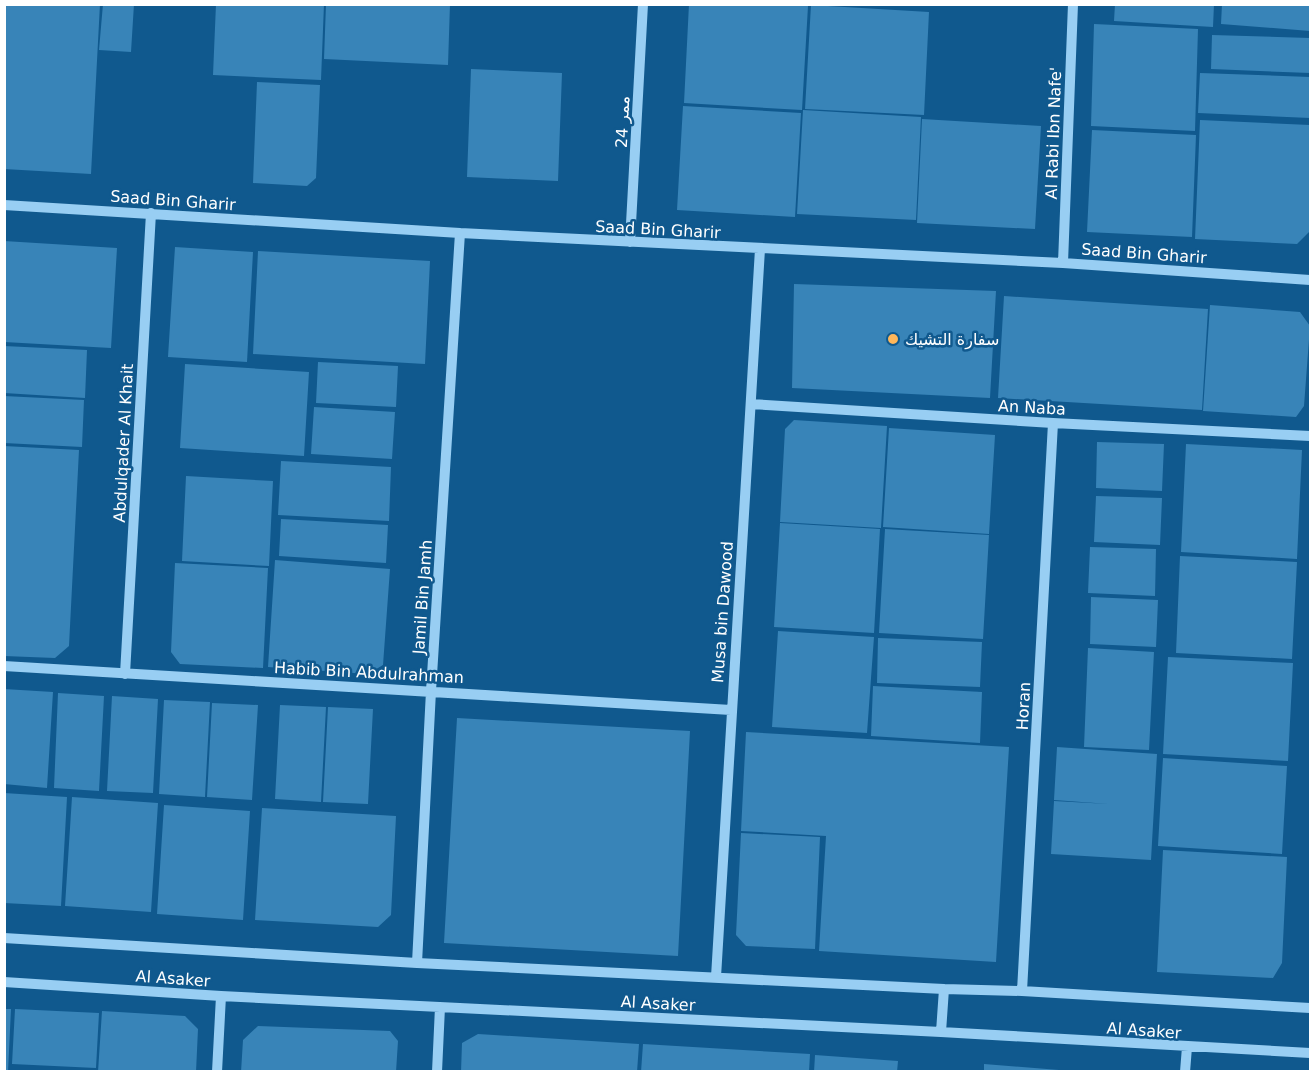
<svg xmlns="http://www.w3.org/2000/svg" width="1315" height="1076" font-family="'DejaVu Sans','Noto Sans Arabic',sans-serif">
  <rect width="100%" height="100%" fill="#10598e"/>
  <path fill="#3884b8" d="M4,4H100L91,174L4,169Z
    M103,4H134L131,52L99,50Z
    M216,4H324L321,80L213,75Z
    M326,4H450L448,65L324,59Z
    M689,4L808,6L802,110L684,103Z
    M1115,4H1214L1213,27L1114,21Z
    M1222,4H1310V31L1221,24Z
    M811,5L929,12L924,115L805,109Z
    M1094,24L1198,29L1195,131L1091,126Z
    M1212,35L1310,38V73L1211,69Z
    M471,69L562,73L558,181L467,177Z
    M1200,73L1310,77V118L1198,113Z
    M257,82L320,85L316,178L307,186L253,183Z
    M683,106L801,113L795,217L677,210Z
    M803,110L921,117L916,220L797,214Z
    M922,119L1041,126L1035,229L917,223Z
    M1200,120L1310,125V231L1297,244L1195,239Z
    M1092,130L1196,135L1192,237L1087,232Z
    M4,241L117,248L111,348L4,342Z
    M175,247L253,252L247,362L168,357Z
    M258,251L430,261L425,364L253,354Z
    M794,284L996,291L990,398L792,388Z
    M1004,296L1208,309L1202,410L998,398Z
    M1210,305L1300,312L1310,326L1304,406L1296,417L1203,411Z
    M4,346L87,350L85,398L4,393Z
    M318,362L398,366L396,407L316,403Z
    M185,364L309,372L304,456L180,448Z
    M4,396L84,400L82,447L4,443Z
    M314,407L395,412L392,459L311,454Z
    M794,420L887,426L881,528L780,522L785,429Z
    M889,428L995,435L989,534L883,527Z
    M1097,442L1164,444L1162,491L1096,488Z
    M1186,444L1302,450L1297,559L1181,552Z
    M4,446L79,450L69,646L55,658L4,656Z
    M281,461L391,467L389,521L278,515Z
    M186,476L273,481L269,566L182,561Z
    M1096,496L1162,498L1160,545L1094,542Z
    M281,519L388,525L386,563L279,556Z
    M780,523L880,529L874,633L774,627Z
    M885,529L989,535L983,639L879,633Z
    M1090,547L1156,549L1155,596L1088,593Z
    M1180,556L1297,562L1292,659L1176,653Z
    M275,560L390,569L383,665L368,674L268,667Z
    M175,563L268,568L263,668L180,664L171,652Z
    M1091,597L1158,600L1156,647L1090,644Z
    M778,631L874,637L867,733L772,727Z
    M878,638L982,642L980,687L877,683Z
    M1088,648L1154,652L1149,750L1084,747Z
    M1168,657L1293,663L1288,761L1163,754Z
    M873,686L982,692L980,743L871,736Z
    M4,689L53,692L47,788L4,784Z
    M58,693L104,696L99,791L54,788Z
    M112,696L158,699L153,793L107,791Z
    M164,700L210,702L205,797L159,794Z
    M212,703L258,705L252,800L207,797Z
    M280,705L326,707L321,802L275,799Z
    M328,707L373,709L368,804L323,802Z
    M457,718L690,731L678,956L444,943Z
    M746,732L1009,747L996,962L819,951L826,836L741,831Z
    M1057,747L1157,754L1151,860L1051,854L1054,801L1109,804L1054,800Z
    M1163,758L1287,766L1282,854L1158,846Z
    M4,793L67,797L61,906L4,903Z
    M72,797L158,803L151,912L65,906Z
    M164,805L250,811L243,920L157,914Z
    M262,808L396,816L391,915L378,927L255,920Z
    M741,833L820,837L815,949L746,946L736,935Z
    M1163,850L1287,857L1282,963L1273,978L1157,972Z
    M4,1009H11L8,1072H4Z
    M15,1009L99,1013L96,1068L12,1064Z
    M102,1011L185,1016L198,1029L196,1072H98Z
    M258,1026L390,1031L398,1041L396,1072H241L243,1040Z
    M478,1034L639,1044L637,1072H461L462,1043Z
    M643,1044L810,1054L809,1072H641Z
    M815,1055L898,1061L897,1072H814Z
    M984,1064L1059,1070V1072H984Z"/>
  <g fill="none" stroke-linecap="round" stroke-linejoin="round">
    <path stroke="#98cef3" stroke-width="10" d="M4,205L460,233L1063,263L1310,280
      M630,242L643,4
      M1063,263L1073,4
      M751,404L1053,423L1310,436
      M4,666L731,710
      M125,674L151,213
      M4,938L417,963L944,989L1022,991L1310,1008
      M417,963L431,691L460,233
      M716,977L760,249
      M4,982L221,996L941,1032L1310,1053
      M1022,991L1053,423
      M941,1032L944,989
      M217,1072L221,996
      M437,1072L440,1007
      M1185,1072L1187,1047"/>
  </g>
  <circle fill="#ffb75a" stroke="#10598e" stroke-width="2" cx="893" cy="339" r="6"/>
  <g text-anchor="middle" stroke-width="5" stroke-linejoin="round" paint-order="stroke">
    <g font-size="16" fill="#fff" stroke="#10598e">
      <text transform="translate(622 122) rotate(-87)" y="6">ممر 24</text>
      <text transform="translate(1053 133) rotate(-88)" y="6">Al Rabi Ibn Nafe'</text>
      <text transform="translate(173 200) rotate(4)" y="6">Saad Bin Gharir</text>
      <text transform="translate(658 229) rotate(3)" y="6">Saad Bin Gharir</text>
      <text transform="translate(1144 253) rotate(4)" y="6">Saad Bin Gharir</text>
      <text transform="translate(1032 407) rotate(3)" y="6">An Naba</text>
      <text transform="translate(123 443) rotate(-87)" y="6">Abdulqader Al Khait</text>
      <text transform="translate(422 597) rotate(-86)" y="6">Jamil Bin Jamh</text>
      <text transform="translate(722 612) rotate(-86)" y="6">Musa bin Dawood</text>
      <text transform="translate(369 672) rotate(3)" y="6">Habib Bin Abdulrahman</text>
      <text transform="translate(1023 706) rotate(-87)" y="6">Horan</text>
      <text transform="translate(173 978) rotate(4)" y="6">Al Asaker</text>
      <text transform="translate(658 1003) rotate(3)" y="6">Al Asaker</text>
      <text transform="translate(1144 1030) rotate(4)" y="6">Al Asaker</text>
    </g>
    <g font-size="16" fill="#fff" stroke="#10598e" text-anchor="start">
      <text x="905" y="345">سفارة التشيك</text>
    </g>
  </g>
  <rect width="1315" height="1076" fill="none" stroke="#ffffff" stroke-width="12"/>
</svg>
